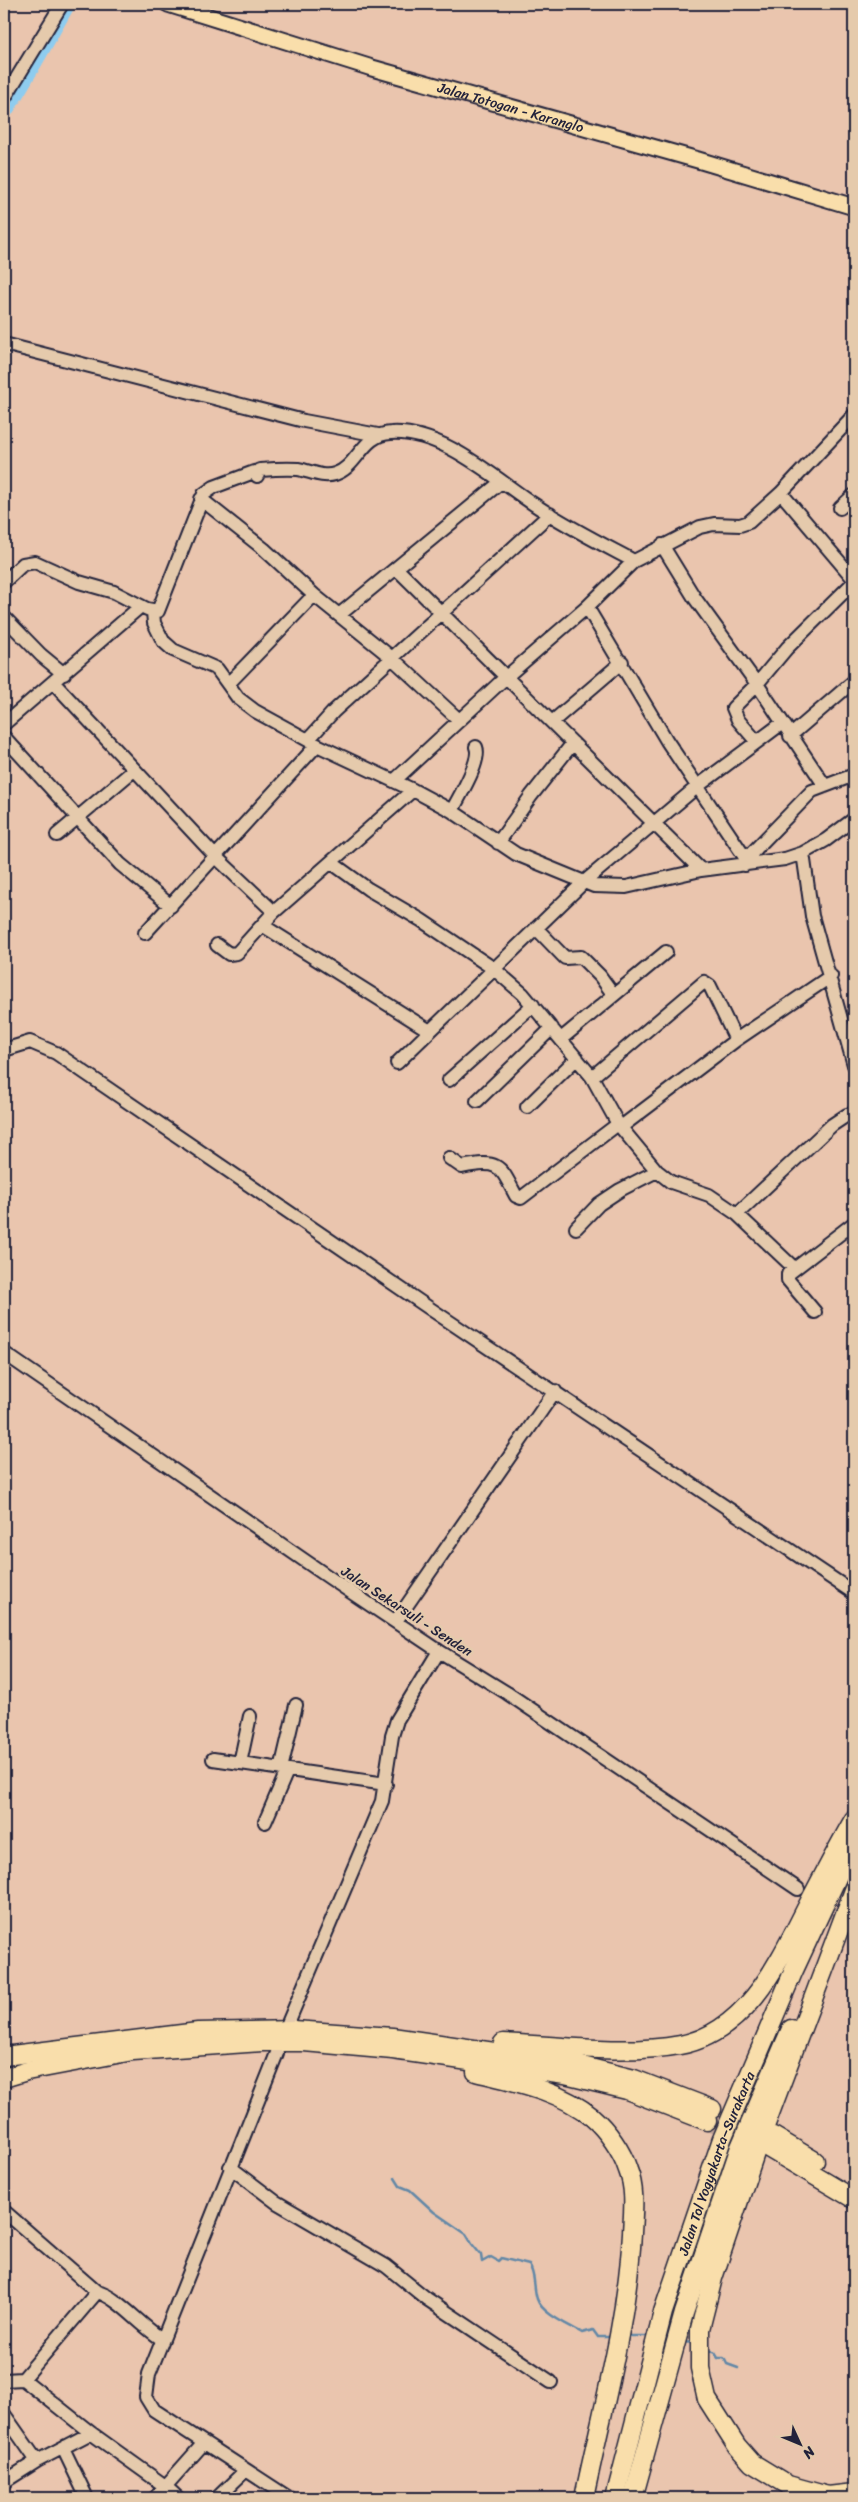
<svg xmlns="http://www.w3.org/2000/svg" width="858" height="2502" font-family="Sriracha,sans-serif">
  <rect width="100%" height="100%" fill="#eac5ae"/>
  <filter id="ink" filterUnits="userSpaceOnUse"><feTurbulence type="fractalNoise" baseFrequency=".02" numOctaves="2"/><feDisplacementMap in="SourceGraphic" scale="10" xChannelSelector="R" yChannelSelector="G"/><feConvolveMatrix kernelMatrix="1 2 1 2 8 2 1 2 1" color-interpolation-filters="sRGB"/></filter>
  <g filter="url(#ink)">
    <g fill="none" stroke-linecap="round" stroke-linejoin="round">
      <path stroke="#6388a7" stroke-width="2.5" d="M395,2178L400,2186L410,2190L434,2212L466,2234L472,2244L481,2255L482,2262L491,2257L498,2261L501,2258L529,2265C536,2275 533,2287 537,2299C542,2314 569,2325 582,2333L593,2330L598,2337H611
        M624,2336H651
        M683,2342L694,2343
        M708,2350L715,2353L718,2358H724L727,2364L738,2368"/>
      <path stroke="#8eccef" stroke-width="10" d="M4,118C28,82 49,42 71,4"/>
      <path stroke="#c2a497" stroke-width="12" stroke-dasharray="12 6" stroke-linecap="butt" d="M817,1902L854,1927"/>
      <path stroke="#c2a497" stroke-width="18" stroke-dasharray="18 9" stroke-linecap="butt" d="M707,2121L758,2143"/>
      <defs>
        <path id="minor" d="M4,99L62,4
          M4,344L304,421L378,435
          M781,493L854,579
          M201,499L264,549L314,595L392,658L459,720
          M840,508L854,495
          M662,545L694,597L757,684L825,786
          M396,568L701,870
          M4,582L23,564L35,562L79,582L114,592L147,609L158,611L204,494L214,487L254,472L257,476L260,470C272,469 286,468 298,469C310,471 322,478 335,474C358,467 362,434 391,433C443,430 494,478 535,505C566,526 600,543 634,561L700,527L714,524L740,525L749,522L781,493L854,415
          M587,607L667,741L746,859
          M153,612L154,623L163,641L173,650L217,669L238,698L255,711L317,745L413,790L452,811L516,854L594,886L626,887L701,870L785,859L803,853L826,840L854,819
          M339,615L501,482
          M4,617L41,655L64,674
          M54,683L216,857L274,912
          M228,684L314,595
          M552,722L622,662
          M4,724L141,606
          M790,736L854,681
          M4,737L120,864L171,906
          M308,740L334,711L550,514
          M757,742L738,720L733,708L757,684L787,648L854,582
          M395,780L506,677L587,607L634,561
          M452,811C458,798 482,761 476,747
          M57,835L134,770
          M498,843L531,796L573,743
          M803,853L812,916L854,1065
          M332,863L368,889L421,920L494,969L523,994L592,1077L618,1124L657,1171L671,1182L709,1195L737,1214L794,1268
          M745,865L746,859L812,791L854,775
          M262,925L430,1031
          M536,928L565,958L581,957L600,976L613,994
          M145,933L317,745
          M217,945L229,954L237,953L274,912L413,790
          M561,1039L666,952
          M4,1050L30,1042L56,1053L432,1310L854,1593
          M397,1063L583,883L698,786L781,724
          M592,1077L704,982L710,986L736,1040
          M449,1080L533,1005
          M477,1101L552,1028
          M527,1107L577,1058
          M621,1127L736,1040L831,976
          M449,1158L462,1167C500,1159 500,1166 516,1196L521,1198L618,1124
          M737,1214L832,1125L847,1115L854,1114
          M576,1228L599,1204L620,1190L657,1171
          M815,1312L788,1280V1274L854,1223
          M4,1353L330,1578L439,1651L507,1693L798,1889
          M396,1621L555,1391
          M213,1759L386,1784
          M240,1763L250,1716
          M281,1769L296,1705
          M265,1822L287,1771
          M288,2023L382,1801L392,1736L397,1720L439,1651
          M277,2053L149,2374L146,2397L154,2410L289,2498
          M230,2167L276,2202L386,2266L427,2299L551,2382
          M4,2211L97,2292
          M23,2379L91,2433L165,2486L178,2498
          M4,2380L23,2379L97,2292C117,2296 143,2328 162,2339
          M4,2414L37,2461
          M63,2448L87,2498
          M4,2482L37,2461L91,2433
          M155,2498L203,2444
          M217,2498L246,2470"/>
        <g id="major">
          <path id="s1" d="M168,4L372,68L698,160L854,207"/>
        </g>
        <g id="highway">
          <path d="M854,1890L755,2153L713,2278L700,2329V2368L707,2399L737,2446L752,2463L788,2485L828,2496L854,2493"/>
          <path d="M503,2043C558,2046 626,2055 680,2045C750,2032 782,1955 811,1899C825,1872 839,1845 854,1819"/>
          <path d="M4,2056L198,2032L294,2030L392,2037L570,2063L634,2079L712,2109"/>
          <path d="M476,2072C516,2082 559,2090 592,2117C607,2130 622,2151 628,2170C636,2190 633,2212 632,2233C627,2323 602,2411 584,2498"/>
          <path d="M4,2078L27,2071L133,2051L262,2042H304L393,2050L565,2075L627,2090L707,2121"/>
          <path d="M773,2136L815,2161"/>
          <path d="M768,2148L854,2199"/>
          <path id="s2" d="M615,2498L663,2312L722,2139L794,1970L854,1841"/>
          <path d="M633,2498L684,2313L740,2147L791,2029"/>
        </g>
      </defs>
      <use href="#minor" stroke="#22223b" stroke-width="16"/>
      <use href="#major" stroke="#22223b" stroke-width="19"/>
      <use href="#highway" stroke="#22223b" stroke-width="21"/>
      <use href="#minor" stroke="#e5caac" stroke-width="12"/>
      <use href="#major" stroke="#f9deab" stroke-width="15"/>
      <use href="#highway" stroke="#f9deab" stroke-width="18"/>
    </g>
  </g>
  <g text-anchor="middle" stroke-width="5" stroke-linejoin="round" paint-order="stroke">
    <g font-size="14" fill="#22223b" stroke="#e5caac">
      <text dy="5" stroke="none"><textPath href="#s1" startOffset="358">Jalan Totogan - Karanglo</textPath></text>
      <text transform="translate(407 1611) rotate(33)" y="5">Jalan Sekarsuli - Senden</text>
      <text dy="5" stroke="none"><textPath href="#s2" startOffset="350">Jalan Tol Yogyakarta–Surakarta</textPath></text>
    </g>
  </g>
  <rect width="858" height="2502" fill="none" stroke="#e5caac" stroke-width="20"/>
  <rect x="10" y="10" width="838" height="2482" fill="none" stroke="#22223b" stroke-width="2" filter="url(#ink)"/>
  <g transform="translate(800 2444) rotate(134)" stroke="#e5caac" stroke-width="4" paint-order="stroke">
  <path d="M0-4L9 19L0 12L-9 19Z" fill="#22223b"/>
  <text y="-8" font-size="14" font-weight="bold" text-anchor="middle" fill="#22223b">N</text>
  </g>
</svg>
